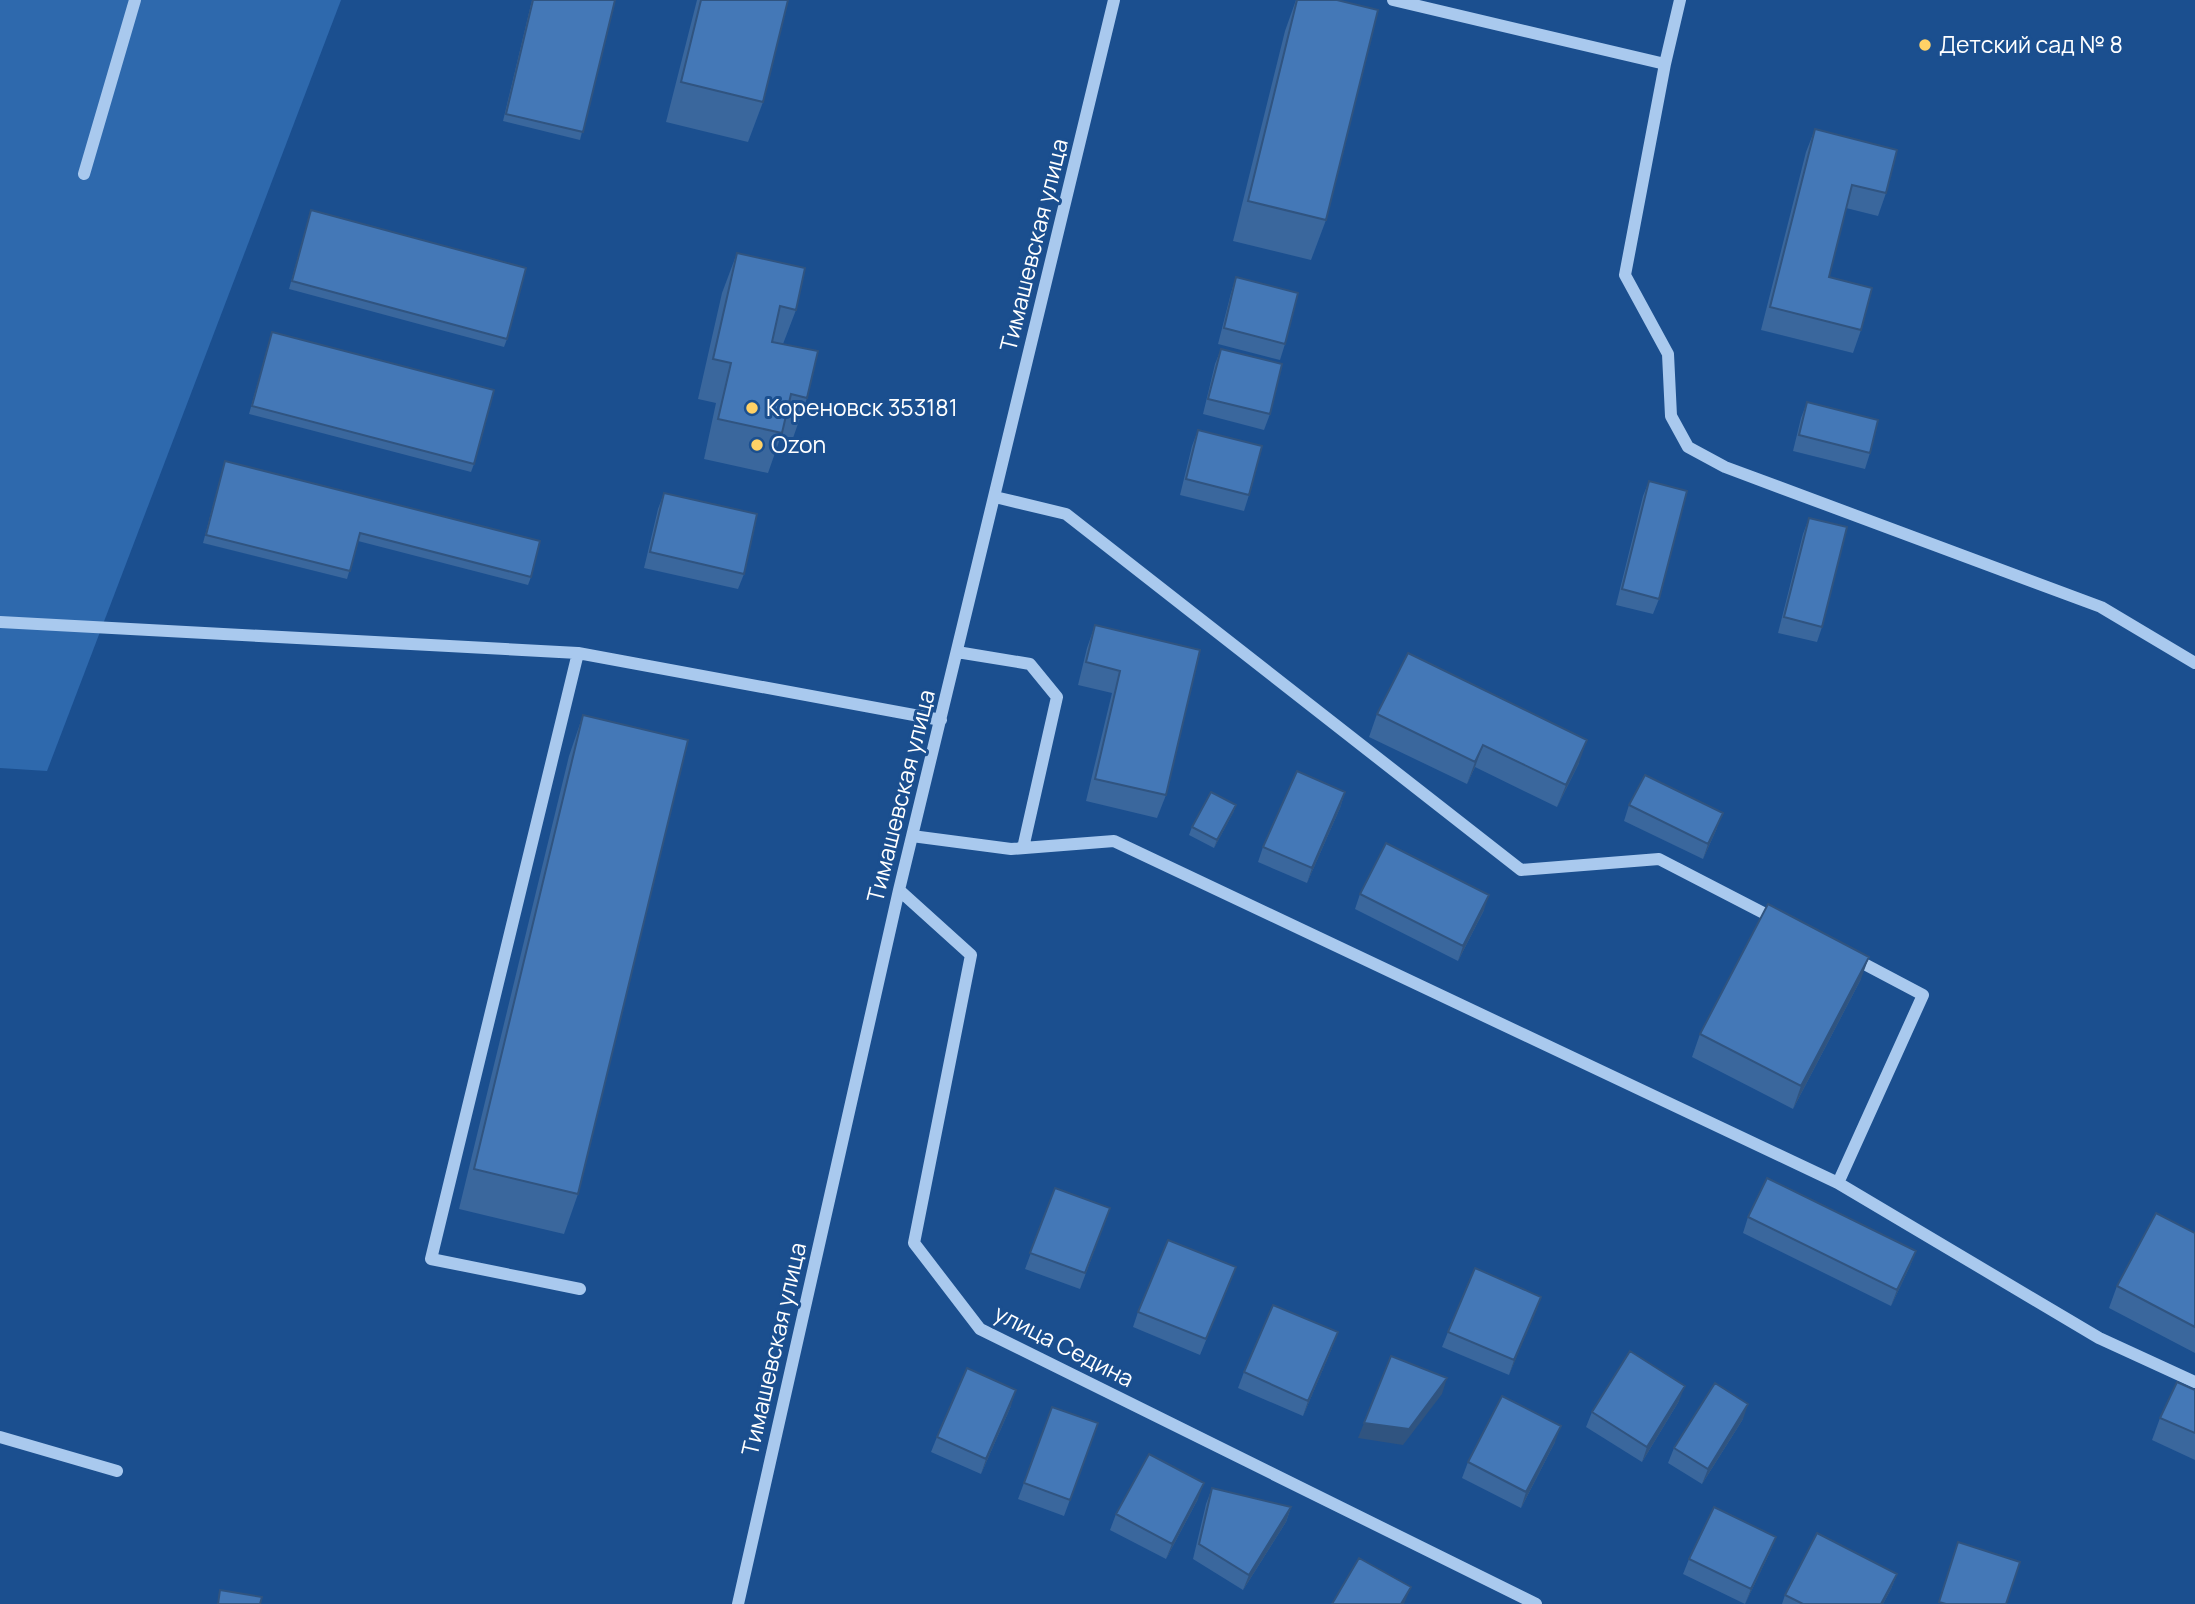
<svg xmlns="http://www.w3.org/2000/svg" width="2195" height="1604" font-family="Manrope,sans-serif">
  <rect width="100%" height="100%" fill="#1b4f8f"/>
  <path fill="#2e69ad" d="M0,0H341L47,771L0,768Z"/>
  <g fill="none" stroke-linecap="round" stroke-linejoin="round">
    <path stroke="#a9c9ee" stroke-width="12" d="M1393,0L1665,64
      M1680,0L1665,64L1625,275L1668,354L1671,416L1688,447L1725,467L2101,607L2195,663
      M84,174L135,0
      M995,497L1066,514L1521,870L1659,859L1777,920
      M0,622L578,653
      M957,652L1030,664L1057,697L1023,848
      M912,836L1011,849L1114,841L1838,1183L2099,1338L2195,1382
      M899,890L971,955L914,1243L980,1329L1536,1604
      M1838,1183L1923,995L1853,958
      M580,1289L431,1259L578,653L941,720
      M0,1437L117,1471
      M738,1604L899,890L1114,0"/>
  </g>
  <path fill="#3a679d" d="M532,0H615L580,140L503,121Z
    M697,0H788L763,102L748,142L666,122Z
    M1296,0H1337L1326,220L1311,260L1233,241L1285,31Z
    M1815,129L1886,193L1878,216L1846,208L1829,277L1861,330L1853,353L1761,330L1806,152Z
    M311,210L507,339L504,347L289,289Z
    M737,253L796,310L783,344L807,398L793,438L781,436L768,473L704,459L716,403L698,399L722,293Z
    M1236,277L1285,344L1280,360L1218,344L1231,293Z
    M272,332L474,464L471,472L249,414Z
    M1221,349L1270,414L1264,430L1203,414L1215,364Z
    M1807,402L1870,453L1865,469L1793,451L1801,418Z
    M1198,430L1249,495L1244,511L1180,495L1192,446Z
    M225,461L531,577L528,585L358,541L347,579L203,543Z
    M1649,481L1659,599L1653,614L1616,605L1643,496Z
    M664,493L744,574L738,589L644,568L658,509Z
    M1809,518L1822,627L1817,642L1778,633L1803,534Z
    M1095,625L1200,650L1166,795L1157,818L1086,801L1112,693L1078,685L1087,648Z
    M1377,714L1579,763L1557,807L1475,767L1467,784L1369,737Z
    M583,715L578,1194L564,1234L459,1209L569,756Z
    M1345,792L1340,808L1307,883L1258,862L1263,847Z
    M1236,805L1233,813L1214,848L1189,835L1192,827Z
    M1629,805L1717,828L1703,859L1624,821Z
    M1360,894L1484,910L1458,961L1355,909Z
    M1861,979L1793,1109L1692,1057L1700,1034Z
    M1055,1188L1110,1208L1080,1289L1025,1269Z
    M1748,1217L1916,1251L1910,1266L1891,1306L1743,1233Z
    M2195,1233V1353L2109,1308L2117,1286Z
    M1236,1267L1200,1355L1133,1327L1138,1312Z
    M1541,1297L1509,1375L1442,1347L1448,1332Z
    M1332,1348L1303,1416L1238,1388L1244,1372Z
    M2195,1390V1460L2152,1440L2160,1418Z
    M1679,1401L1642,1462L1586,1427L1592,1412Z
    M1011,1406L981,1474L931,1452L937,1437Z
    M1052,1407L1098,1423L1064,1516L1018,1499Z
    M1743,1419L1702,1484L1668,1463L1674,1448Z
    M1555,1442L1521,1508L1462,1478L1468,1462Z
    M1212,1488L1291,1507L1286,1522L1243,1590L1193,1559L1206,1504Z
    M1198,1499L1166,1559L1110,1530L1116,1514Z
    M1776,1537L1770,1552L1745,1604L1683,1574L1689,1559Z
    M1897,1574L1891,1589L1883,1604H1782L1785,1595Z"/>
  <path fill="#305480" d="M1587,740L1579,763L1557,807L1566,785Z
    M1483,745L1475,767L1467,784L1475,762Z
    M1345,792L1340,808L1307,883L1312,868Z
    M1236,805L1233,813L1214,848L1217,840Z
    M1723,813L1717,828L1703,859L1708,844Z
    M1489,895L1484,910L1458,961L1463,946Z
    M1869,957L1861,979L1793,1109L1801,1086Z
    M1916,1251L1910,1266L1891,1306L1897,1290Z
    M1541,1297L1536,1312L1509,1375L1514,1360Z
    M1338,1332L1332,1348L1303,1416L1308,1401Z
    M1447,1378L1442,1394L1403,1445L1358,1438L1364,1423Z
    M1685,1386L1679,1401L1642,1462L1647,1447Z
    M1016,1390L1011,1406L981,1474L986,1459Z
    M1748,1404L1743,1419L1702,1484L1708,1469Z
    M1561,1426L1555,1442L1521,1508L1526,1492Z
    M1204,1483L1198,1499L1166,1559L1172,1544Z
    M1291,1507L1286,1522L1243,1590L1249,1575Z
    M1776,1537L1770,1552L1745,1604L1751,1589Z
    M1897,1574L1891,1589L1883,1604H1881Z
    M1411,1587L1404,1604H1401Z"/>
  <path fill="#4478b7" stroke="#305480" stroke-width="2" d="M533,0H615L583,132L506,114Z
    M701,0H788L763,102L681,82Z
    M1297,0H1337L1378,10L1326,220L1248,201Z
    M1815,129L1897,150L1886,193L1852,185L1829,277L1872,288L1861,330L1770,307Z
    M311,210L526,268L507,339L292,281Z
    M737,253L805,268L796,310L780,306L772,342L818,351L807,398L791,394L782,433L718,419L731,363L713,359Z
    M1236,277L1298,293L1285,344L1224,328Z
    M272,332L494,390L474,464L252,406Z
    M1221,349L1282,364L1270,414L1208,399Z
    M1807,402L1878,420L1870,453L1799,435Z
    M1198,430L1262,446L1249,495L1186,479Z
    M225,461L540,541L531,577L360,533L350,571L206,535Z
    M1649,481L1687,491L1659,599L1622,589Z
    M664,493L757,514L744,574L650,552Z
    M1809,518L1847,527L1822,627L1784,617Z
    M1095,625L1200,650L1166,795L1095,779L1120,671L1086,662Z
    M1408,653L1587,740L1566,785L1483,745L1475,762L1377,714Z
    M583,715L688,740L578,1194L474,1169Z
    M1297,771L1345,792L1312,868L1263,847Z
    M1645,775L1723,813L1708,844L1629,805Z
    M1211,792L1236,805L1217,840L1192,827Z
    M1386,843L1489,895L1463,946L1360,894Z
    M1768,904L1869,957L1801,1086L1700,1034Z
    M1767,1178L1916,1251L1897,1290L1748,1217Z
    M1055,1188L1110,1208L1085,1273L1030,1253Z
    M2156,1213L2195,1233V1327L2117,1286Z
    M1168,1240L1236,1267L1206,1339L1138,1312Z
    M1475,1268L1541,1297L1514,1360L1448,1332Z
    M1273,1305L1338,1332L1308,1401L1244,1372Z
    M1630,1351L1685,1386L1647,1447L1592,1412Z
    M1391,1356L1447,1378L1409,1429L1364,1423Z
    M967,1368L1016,1390L986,1459L937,1437Z
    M2177,1382L2195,1390V1433L2160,1418Z
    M1715,1383L1748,1404L1708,1469L1674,1448Z
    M1502,1396L1561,1426L1526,1492L1468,1462Z
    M1052,1407L1098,1423L1070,1500L1024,1483Z
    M1149,1454L1204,1483L1172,1544L1116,1514Z
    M1212,1488L1291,1507L1249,1575L1199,1544Z
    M1714,1507L1776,1537L1751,1589L1689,1559Z
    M1817,1533L1897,1574L1881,1604H1803L1785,1595Z
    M1958,1542L2020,1562L2006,1604H1946L1939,1602Z
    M1359,1558L1411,1587L1401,1604H1332Z
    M220,1590L262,1597L260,1604H218Z"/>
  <g fill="#ffd166" stroke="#1b4f8f" stroke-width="2.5">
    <circle cx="1925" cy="45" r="7"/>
    <circle cx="752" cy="408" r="7"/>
    <circle cx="757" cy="445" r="7"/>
  </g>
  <g text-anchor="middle" stroke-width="6" stroke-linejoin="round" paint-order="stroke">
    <g font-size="23" fill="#fff" stroke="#1b4f8f" text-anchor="start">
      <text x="1939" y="53">Детский сад № 8</text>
      <text x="766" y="416">Кореновск 353181</text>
      <text x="771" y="453">Ozon</text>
    </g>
    <g font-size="23" fill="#fff" stroke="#1b4f8f">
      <text transform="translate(1034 245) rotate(-76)" y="8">Тимашевская улица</text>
      <text transform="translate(901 796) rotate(-76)" y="8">Тимашевская улица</text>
      <text transform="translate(1064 1346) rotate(27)" y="8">улица Седина</text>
      <text transform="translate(774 1349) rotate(-77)" y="8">Тимашевская улица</text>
    </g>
  </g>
</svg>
